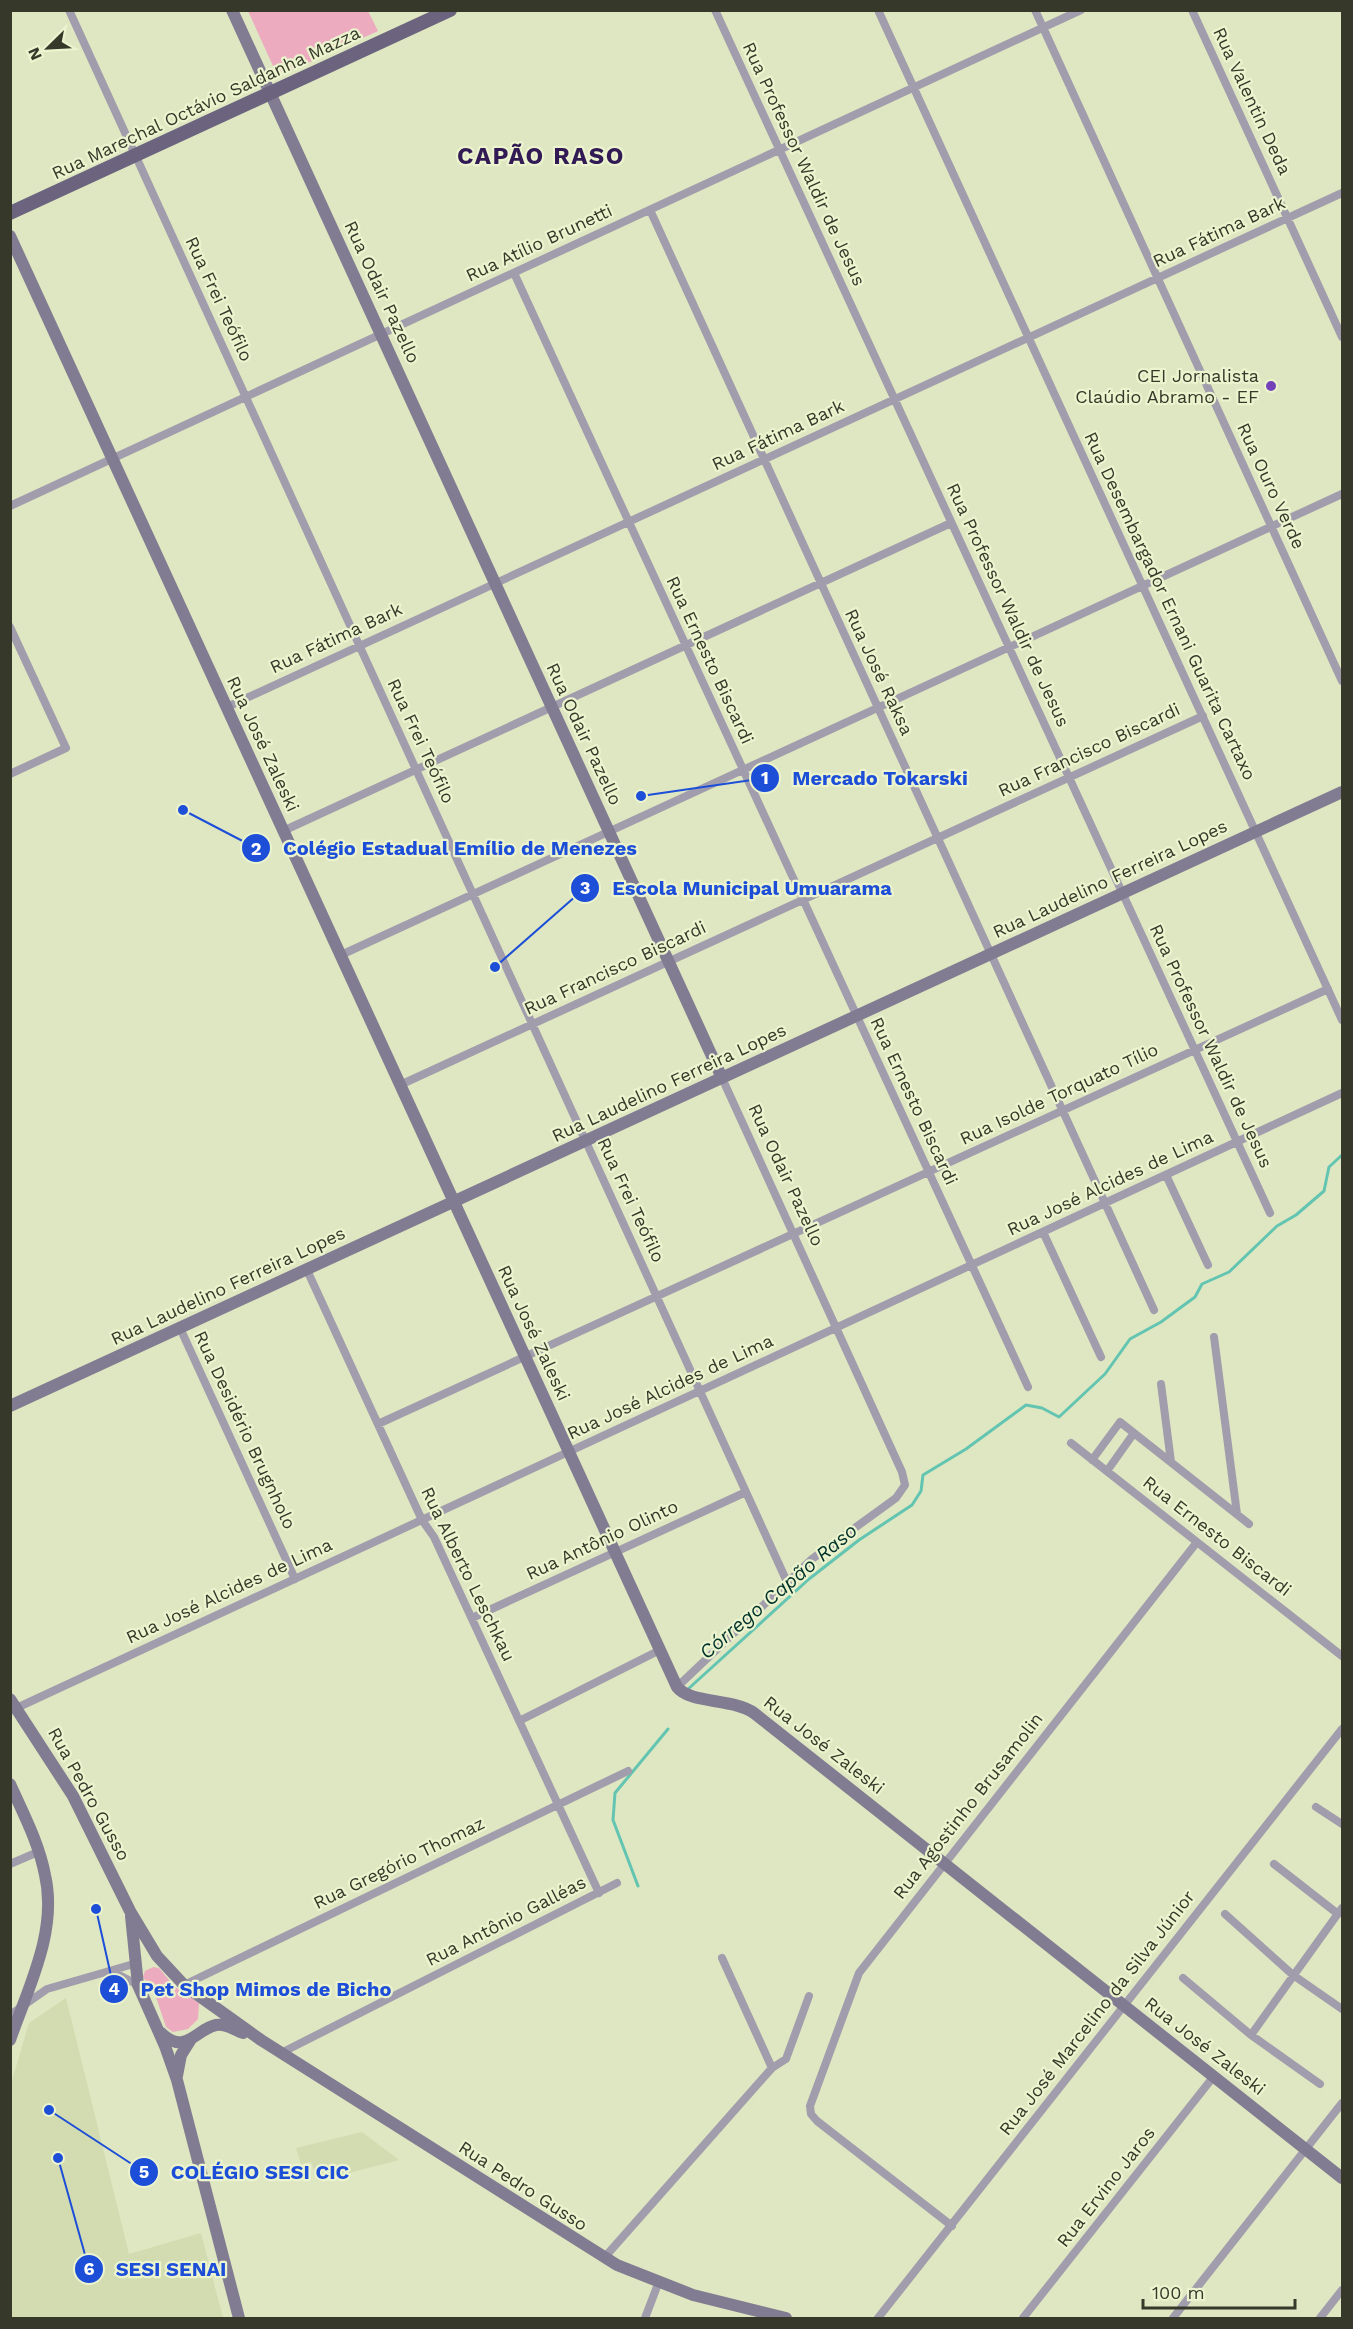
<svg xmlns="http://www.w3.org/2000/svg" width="1353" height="2329" font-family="'Work Sans',sans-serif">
  <rect width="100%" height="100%" fill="#dee7c1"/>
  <path fill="#d2dcb0" d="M66,1998L129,2254L201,2233L223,2318H11V2084L29,2023Z
    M362,2132L399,2160L318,2181L311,2162L301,2164L296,2148Z"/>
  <path fill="#ecabbf" d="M248,11H368L378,31L284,74L273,66Z
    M153,1967L159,1968L174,1986L199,2003L198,2019L188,2029L173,2032L166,2027L155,1994L143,1977L145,1971Z"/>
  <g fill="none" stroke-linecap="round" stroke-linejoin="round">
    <path stroke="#63c5b1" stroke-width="3" d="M687,1690L809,1579L859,1540L912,1505L921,1491L923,1475L966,1449L1026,1405L1042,1408L1059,1417L1105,1374L1130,1339L1161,1322L1195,1297L1202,1284L1229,1272L1277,1226L1296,1215L1324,1191L1329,1167L1342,1155
      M638,1886L613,1820L615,1793L668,1729"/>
    <path stroke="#a19dac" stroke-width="8" d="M69,10L788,1584
      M715,10L1270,1213
      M878,10L1342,1020
      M1035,10L1342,681
      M1192,10L1342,337
      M650,210L1154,1310
      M514,273L1028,1387
      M10,506L1081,10
      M10,627L66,748L10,774
      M227,707L1342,193
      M283,831L951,523
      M341,955L1342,494
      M400,1085L1203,716
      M1166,1175L1208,1265
      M1043,1232L1101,1357
      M307,1270L422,1520L434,1537L599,1893
      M180,1328L295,1579
      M1214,1337L1237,1514
      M1161,1384L1171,1462
      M378,1424L1328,989
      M1071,1443L1342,1656
      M1092,1460L1120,1422L1249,1524
      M1107,1471L1134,1433
      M472,1618L746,1492
      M677,1687L812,1559L896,1498L905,1485L902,1472L722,1078
      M10,1711L1342,1093
      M519,1721L660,1650
      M1316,1807L1342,1824
      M10,1864L38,1852
      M1274,1864L1338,1914
      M1225,1914L1293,1975L1342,2009
      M722,1958L772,2068
      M107,1974L121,1976L138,1985
      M1183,1978L1251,2035L1320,2084
      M184,1985L628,1771
      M10,2015L47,1989L137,1963
      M1251,2035L1342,1908
      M281,2053L617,1883
      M952,2226L817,2121L811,2114L810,2106L859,1973L1197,1542
      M604,2258L772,2068L786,2059L809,1996
      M645,2318L658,2284
      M878,2318L1342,1729
      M1023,2318L1214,2076
      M1173,2318L1342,2103
      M1320,2318L1342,2290"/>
    <path stroke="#827c92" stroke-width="12" d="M232,10L722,1078
      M10,236L677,1687C690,1704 733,1698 754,1713L1342,2178
      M10,1406L1342,792
      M10,1699L73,1796L130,1911L157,1956L184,1985L261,2040L617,2265L693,2295L786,2318
      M10,1784C23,1813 39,1843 45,1875C58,1931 28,1988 10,2040
      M131,1916L138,1985L165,2046L177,2080L239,2318
      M160,2032C185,2057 196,2029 216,2025C225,2023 235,2030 243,2033
      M177,2076L181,2055L191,2039"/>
    <path stroke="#6c647f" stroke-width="14" d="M10,213L450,10"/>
  </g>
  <circle fill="#7342b9" stroke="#ebf4ce" stroke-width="2" cx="1271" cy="386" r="6"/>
  <g text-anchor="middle" stroke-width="4.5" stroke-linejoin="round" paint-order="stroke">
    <g font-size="18" fill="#36392a" stroke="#ebf4ce">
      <text transform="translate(1252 101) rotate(65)" y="6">Rua Valentin Deda</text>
      <text transform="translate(206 103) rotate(-25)" y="6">Rua Marechal Octávio Saldanha Mazza</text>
      <text transform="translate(804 164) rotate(65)" y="6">Rua Professor Waldir de Jesus</text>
      <text transform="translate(1219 232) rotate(-25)" y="6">Rua Fátima Bark</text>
      <text transform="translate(539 243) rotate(-25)" y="6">Rua Atílio Brunetti</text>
      <text transform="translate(382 292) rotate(65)" y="6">Rua Odair Pazello</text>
      <text transform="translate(219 299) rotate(65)" y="6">Rua Frei Teófilo</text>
      <text transform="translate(778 435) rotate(-25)" y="6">Rua Fátima Bark</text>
      <text transform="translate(1271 486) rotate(65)" y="6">Rua Ouro Verde</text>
      <text transform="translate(1008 605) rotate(65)" y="6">Rua Professor Waldir de Jesus</text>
      <text transform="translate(1170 606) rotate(65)" y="6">Rua Desembargador Ernani Guarita Cartaxo</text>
      <text transform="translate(336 638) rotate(-25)" y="6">Rua Fátima Bark</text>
      <text transform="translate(710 660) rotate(65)" y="6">Rua Ernesto Biscardi</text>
      <text transform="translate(879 672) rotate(65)" y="6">Rua José Raksa</text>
      <text transform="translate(584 734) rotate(65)" y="6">Rua Odair Pazello</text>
      <text transform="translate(421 741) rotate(65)" y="6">Rua Frei Teófilo</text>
      <text transform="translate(263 744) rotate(65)" y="6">Rua José Zaleski</text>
      <text transform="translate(1089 750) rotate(-25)" y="6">Rua Francisco Biscardi</text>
      <text transform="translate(1110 879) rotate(-25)" y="6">Rua Laudelino Ferreira Lopes</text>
      <text transform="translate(615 968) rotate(-25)" y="6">Rua Francisco Biscardi</text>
      <text transform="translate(1211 1046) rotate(65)" y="6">Rua Professor Waldir de Jesus</text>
      <text transform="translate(669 1083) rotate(-25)" y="6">Rua Laudelino Ferreira Lopes</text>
      <text transform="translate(1059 1094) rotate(-25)" y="6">Rua Isolde Torquato Tílio</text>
      <text transform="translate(914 1101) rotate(65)" y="6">Rua Ernesto Biscardi</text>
      <text transform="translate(786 1175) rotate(65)" y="6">Rua Odair Pazello</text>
      <text transform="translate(1110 1183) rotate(-25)" y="6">Rua José Alcides de Lima</text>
      <text transform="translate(631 1200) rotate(65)" y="6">Rua Frei Teófilo</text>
      <text transform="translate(228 1286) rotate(-25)" y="6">Rua Laudelino Ferreira Lopes</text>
      <text transform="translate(534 1333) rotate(65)" y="6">Rua José Zaleski</text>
      <text transform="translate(670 1387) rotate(-25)" y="6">Rua José Alcides de Lima</text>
      <text transform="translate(245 1430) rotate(65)" y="6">Rua Desidério Brugnholo</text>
      <text transform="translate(1217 1536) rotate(38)" y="6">Rua Ernesto Biscardi</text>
      <text transform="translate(602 1540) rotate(-25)" y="6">Rua Antônio Olinto</text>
      <text transform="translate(468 1574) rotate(64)" y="6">Rua Alberto Leschkau</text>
      <text transform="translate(229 1591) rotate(-25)" y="6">Rua José Alcides de Lima</text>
      <text transform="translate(824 1745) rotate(38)" y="6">Rua José Zaleski</text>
      <text transform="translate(89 1794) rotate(61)" y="6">Rua Pedro Gusso</text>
      <text transform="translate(968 1806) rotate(-52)" y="6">Rua Agostinho Brusamolin</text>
      <text transform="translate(399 1863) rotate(-26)" y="6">Rua Gregório Thomaz</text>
      <text transform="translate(506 1921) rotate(-27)" y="6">Rua Antônio Galléas</text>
      <text transform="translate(1097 2013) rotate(-52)" y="6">Rua José Marcelino da Silva Júnior</text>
      <text transform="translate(1205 2046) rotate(38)" y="6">Rua José Zaleski</text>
      <text transform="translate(523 2186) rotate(33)" y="6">Rua Pedro Gusso</text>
      <text transform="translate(1106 2187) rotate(-52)" y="6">Rua Ervino Jaros</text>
    </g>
    <g font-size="18" fill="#36392a" stroke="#ebf4ce" text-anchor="end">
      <text x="1259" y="382">CEI Jornalista<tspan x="1259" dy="21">Claúdio Abramo - EF</tspan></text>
    </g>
    <g font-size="20" font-style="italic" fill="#02332b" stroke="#ebf4ce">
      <text transform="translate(778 1591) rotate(-40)" y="7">Córrego Capão Raso</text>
    </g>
    <g font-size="24" font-weight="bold" letter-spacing="1.5" fill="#321b54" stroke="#ebf4ce">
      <text x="541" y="164">CAPÃO RASO</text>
    </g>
  </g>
  <path fill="none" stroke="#1d4ed8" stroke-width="2" d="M641 796L765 778M183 810L256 848M495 967L585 888M96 1909L114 1989M49 2110L144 2172M58 2158L89 2269"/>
  <g fill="#1d4ed8" stroke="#ebf4ce" stroke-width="2">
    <circle cx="641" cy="796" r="6"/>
    <circle cx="183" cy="810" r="6"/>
    <circle cx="495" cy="967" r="6"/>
    <circle cx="96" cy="1909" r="6"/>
    <circle cx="49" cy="2110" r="6"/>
    <circle cx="58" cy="2158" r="6"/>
    <circle cx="765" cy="778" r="15"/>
    <circle cx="256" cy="848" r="15"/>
    <circle cx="585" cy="888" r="15"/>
    <circle cx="114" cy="1989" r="15"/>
    <circle cx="144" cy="2172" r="15"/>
    <circle cx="89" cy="2269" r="15"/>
  </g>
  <g font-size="18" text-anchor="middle" font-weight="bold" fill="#fff">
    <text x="765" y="784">1</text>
    <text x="256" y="855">2</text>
    <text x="585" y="894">3</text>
    <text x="114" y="1995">4</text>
    <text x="144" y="2178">5</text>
    <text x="89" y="2275">6</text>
  </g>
  <g font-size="20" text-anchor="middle" font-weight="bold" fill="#1d4ed8" stroke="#ebf4ce" stroke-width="4.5" stroke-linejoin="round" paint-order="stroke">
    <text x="880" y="785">Mercado Tokarski</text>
    <text x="460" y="855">Colégio Estadual Emílio de Menezes</text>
    <text x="752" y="895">Escola Municipal Umuarama</text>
    <text x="266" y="1996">Pet Shop Mimos de Bicho</text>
    <text x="260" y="2179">COLÉGIO SESI CIC</text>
    <text x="171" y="2276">SESI SENAI</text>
  </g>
  <rect width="1353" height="2329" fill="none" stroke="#36392a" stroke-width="24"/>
  <g transform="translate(48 48) rotate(246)" stroke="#ebf4ce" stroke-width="4.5" paint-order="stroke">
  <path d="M0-4.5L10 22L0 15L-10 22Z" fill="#36392a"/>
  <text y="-9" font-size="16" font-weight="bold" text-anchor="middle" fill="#36392a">N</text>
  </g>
  <path d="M1143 2299v9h152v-9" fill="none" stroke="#36392a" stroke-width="3"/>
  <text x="1152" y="2299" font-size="18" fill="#36392a" stroke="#ebf4ce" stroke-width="4.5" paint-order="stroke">100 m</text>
</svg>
